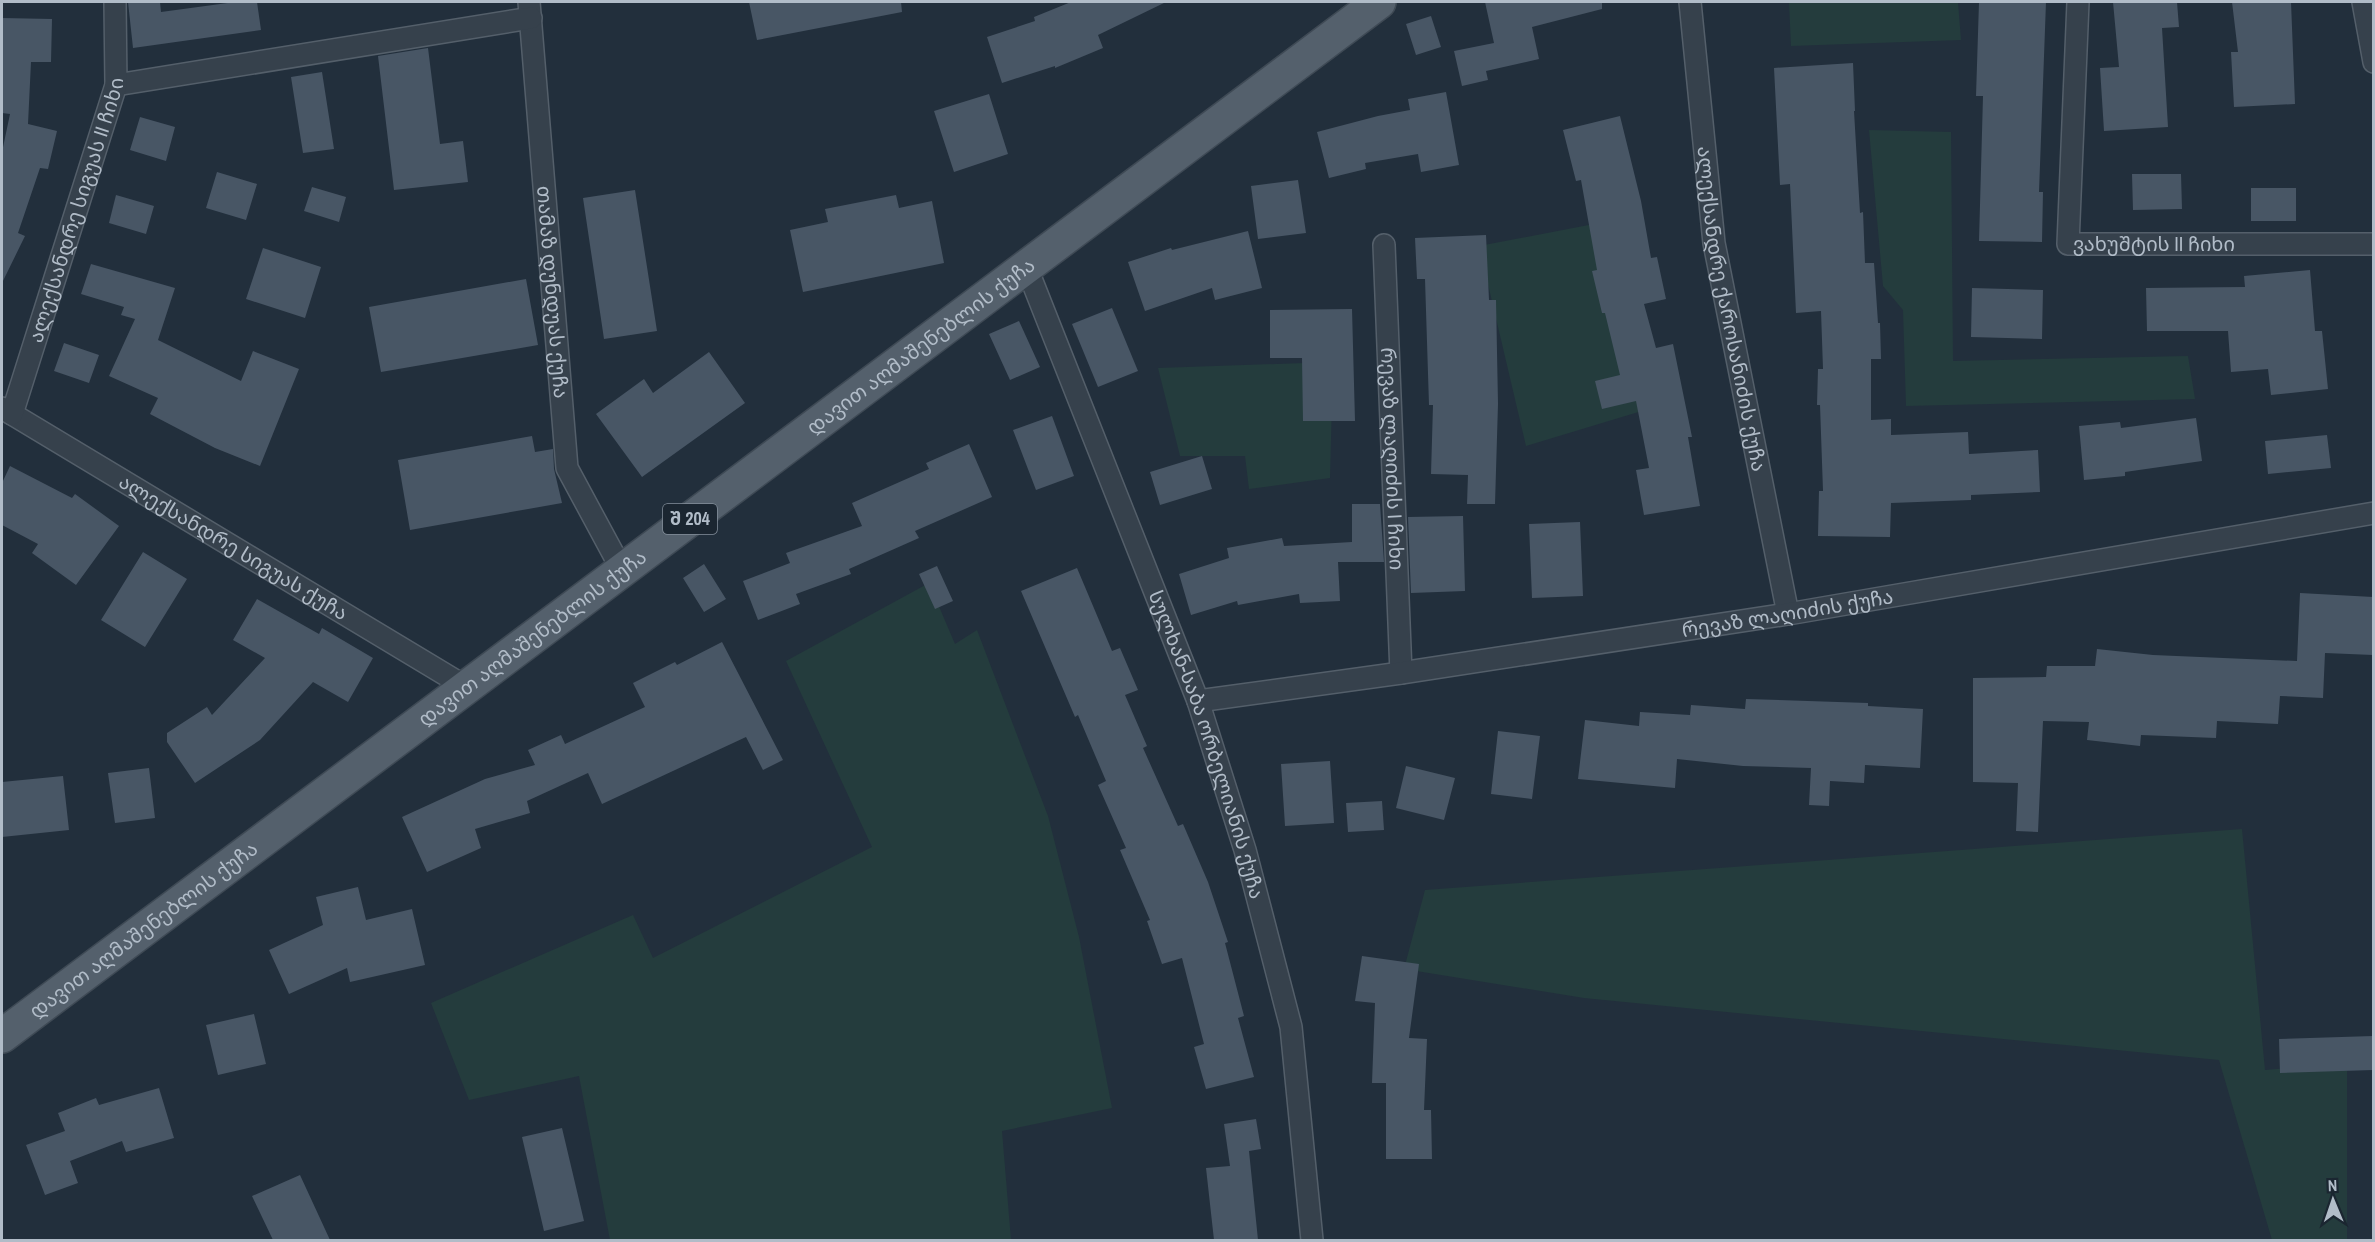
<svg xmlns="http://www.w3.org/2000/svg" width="2375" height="1242" font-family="'Archivo Narrow','Noto Sans Georgian',sans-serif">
  <rect width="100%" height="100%" fill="#222f3c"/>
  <path fill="#243c3d" d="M1789,2H1958L1961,40L1791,46Z
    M1869,130L1951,132L1953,361L2188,356L2195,399L1906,406L1903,310L1883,286Z
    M1599,223L1655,407L1526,446L1479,246Z
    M1333,362L1330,478L1249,489L1245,456H1180L1158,368Z
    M929,583L955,644L977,630L1048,816L1079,937L1112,1108L1002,1131L1011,1240H610L579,1076L469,1100L431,1003L633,915L653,958L872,847L786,661Z
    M2242,829L2265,1070L2347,1063V1240H2272L2219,1060L1584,998L1404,969L1425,890Z"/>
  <path fill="#485665" d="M128,2H160L161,12L235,2H257L261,30L133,48Z
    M749,2H901L902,12L757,40Z
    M1071,2H1166L1098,35L1103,48L1055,68V66L1002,83L987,37L1035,21L1034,17Z
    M1485,2H1602V9L1532,27L1539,59L1486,71L1488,80L1462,86L1454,51L1494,43Z
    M1979,2H2046L2039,192H2043L2042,242L1979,241L1983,96H1976Z
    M2113,2H2177L2179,27L2162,28L2168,127L2104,131L2100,68L2119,67Z
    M2232,2H2291L2295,104L2234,107L2231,52H2238Z
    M1431,16L1441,47L1416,55L1406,24Z
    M2,18L52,19L51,62H31L28,124L57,131L48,169L40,168L18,233L25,236L2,283V152L10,114L2,113Z
    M428,48L440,144L463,141L468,182L394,190L378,56Z
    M1853,63L1855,111H1854L1860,213L1863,212L1865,263H1874L1878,323H1880L1881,359H1871V420L1891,419V435L1968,432L1969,454L2038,450L2040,492L1971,495V500L1891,503L1890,537L1818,536L1819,491H1823L1820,405H1817L1818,369H1823L1821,311L1796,313L1790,184L1780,185L1774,68Z
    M322,72L334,149L303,153L291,77Z
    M1446,92L1459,165L1421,172L1418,154L1365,163L1366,169L1329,178L1317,132L1378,116L1410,110L1408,99Z
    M989,94L1008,154L954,172L934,111Z
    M1620,116L1641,201L1651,258L1657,257L1666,299L1644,304L1656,348L1673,344L1692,437H1688L1700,506L1644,515L1636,470L1649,468L1636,401L1602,409L1595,381L1620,375L1605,313H1602L1592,271L1597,270L1581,180L1576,181L1563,130Z
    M140,117L175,127L166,161L130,150Z
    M217,172L257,184L246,220L206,208Z
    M2132,174H2181L2182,209L2133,210Z
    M1298,180L1306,233L1258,239L1251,186Z
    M312,187L346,197L339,222L304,211Z
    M2251,188H2296V221H2251Z
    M635,190L657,331L604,339L583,198Z
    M116,195L154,206L146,234L109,223Z
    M896,195L899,208L932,201L944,263L803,292L790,230L828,222L825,209Z
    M1248,231L1262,288L1215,300L1212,288L1145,311L1128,262L1171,248L1172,250Z
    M1486,235L1489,300H1496L1498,404L1495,504H1467L1468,475L1431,474L1433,405H1429L1425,279H1417L1415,238Z
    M263,248L321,267L305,318L246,299Z
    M91,264L175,288L158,340L241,381L253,351L299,369L260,466L215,448L150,414L158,398L109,376L135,319L121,315L124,307L81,294Z
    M2310,270L2315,331H2322L2328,389L2271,395L2268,369L2231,372L2228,331H2147L2146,288L2245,287L2244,276Z
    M526,279L538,345L381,372L369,307Z
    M1972,288L2043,290L2042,339L1971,337Z
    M1112,308L1138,371L1098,387L1072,324Z
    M1352,309L1355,421H1303L1302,358H1270V310Z
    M1019,321L1040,367L1010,380L989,334Z
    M64,343L99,355L89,383L54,371Z
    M709,352L745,403L642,477L596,414L644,379L653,393Z
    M1052,416L1074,476L1036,490L1013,430Z
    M2196,418L2202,461L2125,472V476L2084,480L2079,426L2120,422L2121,428Z
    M2327,435L2331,468L2268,474L2265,441Z
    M532,436L535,452L553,449L554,469L562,503L410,530L398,460Z
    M969,444L992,497L915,531L919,538L849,569L851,574L796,594L800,604L758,620L743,581L790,563L786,553L862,526L852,503L929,469L926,463Z
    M1202,456L1212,489L1160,505L1150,472Z
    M10,466L72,498L75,494L119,526L76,585L32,553L38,544L2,525V483Z
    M1352,504H1380L1384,562H1338L1340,601L1300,603L1299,594L1238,605L1237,601L1191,615L1179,574L1229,558L1227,548L1282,538L1284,546L1352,542Z
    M1463,516L1465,591L1411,593L1408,517Z
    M1580,522L1583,596L1532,598L1529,524Z
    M143,552L187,579L145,647L101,620Z
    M704,564L726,599L704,612L683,578Z
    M937,566L953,601L935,609L919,574Z
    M1077,568L1112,651L1120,648L1138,690L1125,695L1147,746L1143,748L1178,826L1183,824L1208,882L1228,942L1225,943L1244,1016L1238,1018L1254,1077L1206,1089L1194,1047L1204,1044L1182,958L1162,964L1147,921L1150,920L1120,850L1126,848L1098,785L1106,781L1078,715L1075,717L1021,591Z
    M2300,593L2373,597V655L2325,653L2323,698L2280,696L2278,724L2217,721L2216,738L2141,735L2140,746L2087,740L2089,722L2043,721L2038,832L2016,831L2018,783L1973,782V678L2046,677L2047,666H2095L2097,649L2153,655L2297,661Z
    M257,599L319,634L322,628L373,658L348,702L313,682L260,740L195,783L167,742V733L207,707L212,715L265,658L233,640Z
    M722,642L783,760L763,770L746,737L602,804L588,773L527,801L530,813L475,829L481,848L427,872L402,817L485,779L535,765L528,750L561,735L565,744L645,707L633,683L675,662L677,665Z
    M1746,699L1868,703V706L1923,709L1920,768L1865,765L1864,783L1830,781L1829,806L1809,805L1811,768L1743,766L1677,759L1675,788L1578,779L1585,720L1639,726L1640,712L1690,715L1691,705L1745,709Z
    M1498,731L1540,736L1532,799L1491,794Z
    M1330,761L1334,823L1285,826L1281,764Z
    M1406,766L1455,778L1444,820L1396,808Z
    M149,768L155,818L115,823L108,773Z
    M63,776L69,830L2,837V782Z
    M1382,801L1384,830L1348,832L1346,803Z
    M358,887L366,920L412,909L425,965L350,982L347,968L289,994L269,950L323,925L316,897Z
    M1362,956L1419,964L1409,1038L1427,1039L1424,1110H1431L1432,1159H1386V1083H1372L1375,1003L1355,1001Z
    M254,1014L266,1064L218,1075L206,1025Z
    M2373,1036V1070L2280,1073L2279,1039Z
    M159,1088L174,1138L126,1152L122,1141L70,1161L78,1183L45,1195L26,1145L65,1131L58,1113L96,1098L99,1105Z
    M1256,1119L1261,1149L1249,1151L1258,1240H1214L1206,1168L1230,1166L1224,1124Z
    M562,1128L584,1221L544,1231L522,1137Z
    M300,1175L330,1240H273L252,1196Z"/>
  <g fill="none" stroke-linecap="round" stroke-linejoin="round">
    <defs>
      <g id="street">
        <path id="s1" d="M529,2L567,468L622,570"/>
        <path id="s2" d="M1690,2L1714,243L1788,614"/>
        <path id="s3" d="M2078,2L2068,244H2374"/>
        <path d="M2363,2L2374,62"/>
        <path d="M116,85L531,18"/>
        <path id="s4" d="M1384,245L1401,673"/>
        <path id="s5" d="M1026,266L1198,701L1245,850L1291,1027L1312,1240"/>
        <path id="s6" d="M2,408L466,687"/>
        <path id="s7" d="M12,414L116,85L115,2"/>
        <path id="s8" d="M1198,701L1401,673L1788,614L2374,513"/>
      </g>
      <g id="primary">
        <path id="s9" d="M2,1036L1379,2"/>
      </g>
    </defs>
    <use href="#street" stroke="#545f6a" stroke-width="24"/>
    <use href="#primary" stroke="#3f4a55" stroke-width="36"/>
    <use href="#street" stroke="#36414c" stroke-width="21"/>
    <use href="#primary" stroke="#54606c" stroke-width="33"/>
  </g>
  <g text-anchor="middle" stroke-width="5" stroke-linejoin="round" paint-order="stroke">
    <rect fill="#1b2631" stroke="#848f9b" stroke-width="1.5" x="663" y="504" width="54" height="30" rx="4.5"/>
    <g font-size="18" font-weight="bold" fill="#b1bcc8">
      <text x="690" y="525">შ 204</text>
    </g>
    <g font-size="20" fill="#b1bcc8" stroke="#1b2631">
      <text dy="7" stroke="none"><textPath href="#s7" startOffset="214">ალექსანდრე სიგუას II ჩიხი</textPath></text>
      <text dy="7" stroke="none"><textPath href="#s3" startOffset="328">ვახუშტის II ჩიხი</textPath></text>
      <text dy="7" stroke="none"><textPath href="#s1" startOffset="291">თამაზ დუნდუას ქუჩა</textPath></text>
      <text dy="7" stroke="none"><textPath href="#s2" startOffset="310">ალექსანდრე ქაროსანიძის ქუჩა</textPath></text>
      <text dy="7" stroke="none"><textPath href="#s9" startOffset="1149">დავით აღმაშენებლის ქუჩა</textPath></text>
      <text dy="7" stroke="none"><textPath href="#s4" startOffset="214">რევაზ ლაღიძის I ჩიხი</textPath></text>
      <text dy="7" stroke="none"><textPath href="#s6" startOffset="270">ალექსანდრე სიგუას ქუჩა</textPath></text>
      <text dy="7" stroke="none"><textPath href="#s8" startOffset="596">რევაზ ლაღიძის ქუჩა</textPath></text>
      <text dy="7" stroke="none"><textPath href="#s9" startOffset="663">დავით აღმაშენებლის ქუჩა</textPath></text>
      <text dy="7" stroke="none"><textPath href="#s5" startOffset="512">სულხან-საბა ორბელიანის ქუჩა</textPath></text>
      <text dy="7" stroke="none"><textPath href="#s9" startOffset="177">დავით აღმაშენებლის ქუჩა</textPath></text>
    </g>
  </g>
  <rect width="2375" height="1242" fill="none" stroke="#b1bcc8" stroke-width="6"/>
  <g transform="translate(2333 1200) rotate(358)" stroke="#1b2631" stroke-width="4.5" paint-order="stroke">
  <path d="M0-4.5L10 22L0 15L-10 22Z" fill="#b1bcc8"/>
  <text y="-9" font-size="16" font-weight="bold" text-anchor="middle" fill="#b1bcc8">N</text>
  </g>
</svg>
